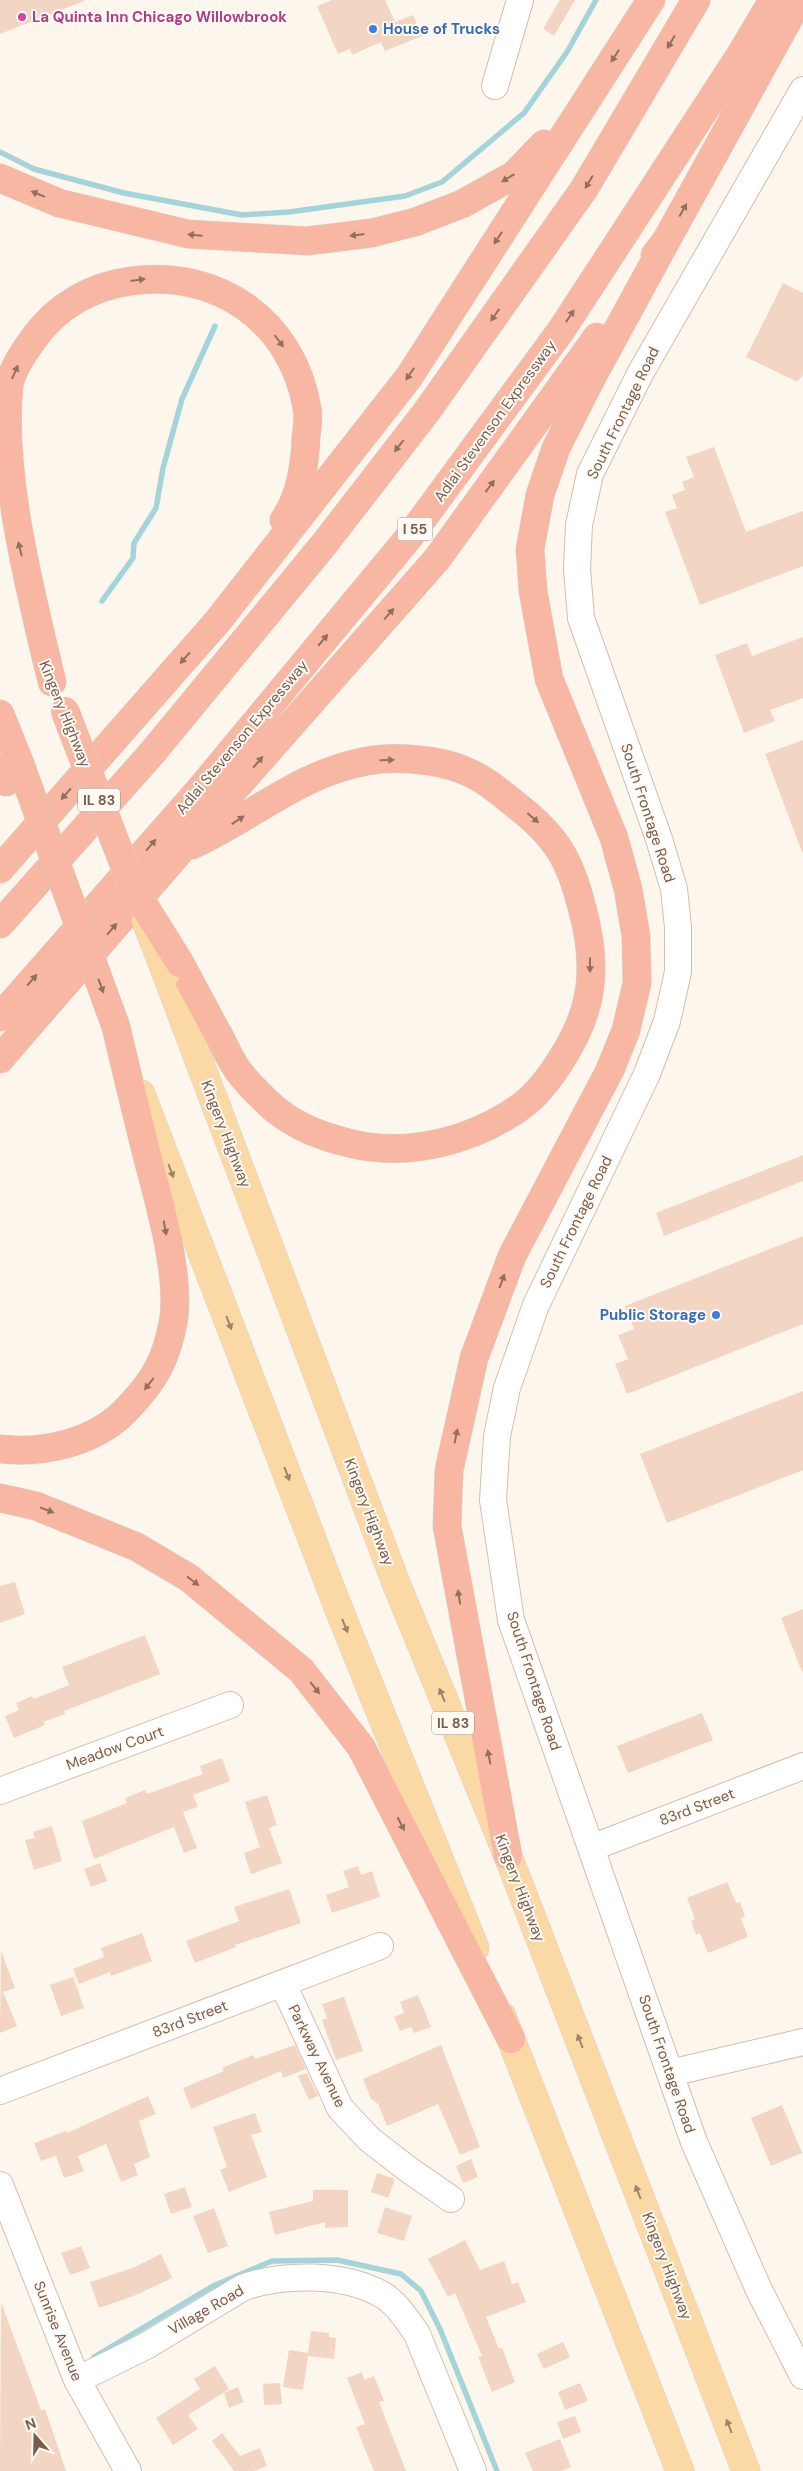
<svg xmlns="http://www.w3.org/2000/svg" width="803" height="2471" font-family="'DM Sans',sans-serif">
  <rect width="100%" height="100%" fill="#fdf6ec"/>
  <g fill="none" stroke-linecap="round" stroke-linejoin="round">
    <path stroke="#a5d3da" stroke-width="5.5" d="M0,152L34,169L124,193L242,215L289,212L405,196L442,182L524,113L567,52L596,0
      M102,601L133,558L134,543L156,508L163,468L182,399L215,326
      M94,2357L213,2286L272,2261L337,2260L401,2274L421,2291L440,2329L497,2471"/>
  </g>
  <path fill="#f3d5c3" d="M0,0H84V1L0,34Z
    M332,0H385L395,22L413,15L422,36L385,51L381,42L352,55L350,49L338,54L317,6Z
    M560,0H575L554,36L543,29Z
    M783,283L803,293V375L797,382L746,357Z
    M714,447L746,532L803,511V566L700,605L665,512L677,508L672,495L685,490L682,482L694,477L686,457Z
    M803,637V698L770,710L775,721L744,733L715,655L747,643L752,656Z
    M803,740V852H802L765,754Z
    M803,1155V1181L664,1236L656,1213Z
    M803,1236V1324L627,1394L615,1364L628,1359L618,1335L634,1329L625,1306Z
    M803,1391V1470L667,1523L640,1454Z
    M15,1582L25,1614L0,1623V1586Z
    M803,1609V1671L802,1672L781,1618Z
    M145,1635L160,1674L64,1711L65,1714L43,1722L45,1725L14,1738L5,1716L19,1710L16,1703L32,1696L34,1699L69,1685L62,1667Z
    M702,1713L713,1740L628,1773L617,1746Z
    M222,1758L230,1781L193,1795L198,1807L183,1812L197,1848L184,1853L174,1827L94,1859L82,1821L127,1803L125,1798L145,1790L147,1794L203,1774L200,1766Z
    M267,1795L277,1825L269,1828L282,1863L251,1874L244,1853L260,1847L245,1802Z
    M52,1826L62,1861L34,1870L25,1840L35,1838L33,1832Z
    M100,1863L107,1881L91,1887L84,1869Z
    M358,1866L361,1875L372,1871L380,1897L332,1913L326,1895L349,1887L343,1871Z
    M727,1882L736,1903L740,1902L745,1916L741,1918L748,1937L708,1953L700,1933L696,1935L691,1921L695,1919L687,1898Z
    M289,1889L301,1923L235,1945L236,1947L195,1963L186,1941L239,1921L234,1907Z
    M142,1933L152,1961L111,1976L110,1972L79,1984L73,1969L104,1957L101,1948Z
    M1,1951L15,1988L3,1992L17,2026L0,2033Z
    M73,1977L84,2008L61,2016L50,1985Z
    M418,1995L431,2027L414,2033L411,2027L400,2031L394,2017L404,2013L400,2002Z
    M344,1997L363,2051L336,2060L322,2020L327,2018L322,2004Z
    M295,2045L306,2069L283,2078L281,2071L191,2109L183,2088L224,2071L222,2068L253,2055L255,2059Z
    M441,2045L480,2147L460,2155L438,2104L387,2126L378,2104L371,2099L363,2079Z
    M307,2073L318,2096L309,2100L298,2076Z
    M148,2096L156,2114L139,2121L150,2157L134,2164L138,2175L121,2182L106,2144L78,2156L84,2171L64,2178L56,2156L41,2161L34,2143L66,2131L67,2133Z
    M782,2105L802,2153L771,2166L751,2118Z
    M255,2113L262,2132L251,2135L267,2177L229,2192L220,2170L227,2167L213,2127Z
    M471,2159L478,2177L463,2183L456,2166Z
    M377,2173L395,2179L388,2198L371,2192Z
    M185,2187L192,2207L171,2214L164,2194Z
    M313,2190H348V2227L325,2228V2222L275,2235L269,2212L313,2201Z
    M385,2207L412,2216L404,2241L377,2233Z
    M214,2208L228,2246L208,2253L193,2216Z
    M465,2240L480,2270L504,2261L512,2284L518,2282L526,2302L486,2317L499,2349L502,2348L515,2382L492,2392L478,2357L482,2356L455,2293L448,2297L428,2259Z
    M81,2246L90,2268L70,2275L61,2253Z
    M161,2254L172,2278L136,2295L99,2308L90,2282L135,2267Z
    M1,2302L41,2410L45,2409L66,2471H0Z
    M311,2331L329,2333V2337L336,2338L334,2359L308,2356L303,2390L283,2387L289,2350L308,2353Z
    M563,2342L570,2357L544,2369L537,2354Z
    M215,2366L229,2389L188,2415L198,2429L173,2445L156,2418L200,2389L194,2379Z
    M362,2372L364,2380L374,2376L384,2401L379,2402L406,2471H374L356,2427L365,2424L347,2378Z
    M280,2383L282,2404L264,2405L263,2384Z
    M580,2383L588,2401L565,2410L558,2392Z
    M238,2387L244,2402L229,2408L224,2393Z
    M575,2416L581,2432L563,2439L557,2422Z
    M222,2433L240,2456L260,2448L267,2466L254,2471H234L212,2441Z
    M560,2439L571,2467L561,2471H533L525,2453Z"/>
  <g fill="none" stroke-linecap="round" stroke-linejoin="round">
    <defs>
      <path id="minor" d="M495,86L520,0
        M803,90L641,372L590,474L579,525L577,569L581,618L659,839L674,889L678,927V972L667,1021L647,1074L536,1305L507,1388L497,1436L493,1500L511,1620L694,2142L759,2290L803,2376
        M0,1791L230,1705
        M591,1848L803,1766
        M283,1984L340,2108L369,2139L409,2170L451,2199
        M670,2073L803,2042
        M0,2091L380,1946
        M0,2185L77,2380L128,2471
        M77,2380L146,2346L242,2288C282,2273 343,2273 381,2294C396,2302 408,2321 417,2334L473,2471"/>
      <path id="major" d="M166,973L396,1583L508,1856L746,2471
        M141,1094L338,1607L475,1948
        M502,2016L680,2471"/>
      <path id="highway" d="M0,178L59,203L188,234L307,241L372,233L415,222L462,204L514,175L544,144
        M655,255L666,241L799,0
        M52,682C31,594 0,476 9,386C12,369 24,352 34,338C57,306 92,286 131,281C217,269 292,320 307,408C309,417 307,428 306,437C305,465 300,497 284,520
        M0,714L20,764
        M0,769L6,782
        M0,869L217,622L409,377L651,0
        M0,924L152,753L325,543L427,411L584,189L696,0
        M180,963C192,986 205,1010 218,1034C224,1045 229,1058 237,1069C245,1081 257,1092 268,1103C290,1124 319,1136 349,1143C407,1158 474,1141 523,1105C548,1086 576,1040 585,1010C595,977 591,940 582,908C570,859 556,836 516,805C500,792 482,777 463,770C438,759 394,756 367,761C297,774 254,817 192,845
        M0,1017L201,788L410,536L562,329L741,54L773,0
        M0,1059L180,851L437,559L597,337
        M0,1449C45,1454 97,1442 128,1408C154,1381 166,1360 173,1323C181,1281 161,1208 150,1167C138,1120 127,1074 116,1027
        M0,1498L36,1506L137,1547L189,1578L301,1670L361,1747L511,2039
        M508,1856L447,1526L449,1470L474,1358L512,1256L610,1070L626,1030L637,983L636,936L628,889L614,838L549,679L533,591L530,549L540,495L556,448L593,375L666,241"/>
    </defs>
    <use href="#minor" stroke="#d1beb0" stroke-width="28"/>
    <use href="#major" stroke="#dad1cd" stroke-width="29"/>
    <use href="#highway" stroke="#dad1cd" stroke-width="29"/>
    <use href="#minor" stroke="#fff" stroke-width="26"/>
    <use href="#major" stroke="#fbd9a5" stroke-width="28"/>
    <use href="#highway" stroke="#f7b7a3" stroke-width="28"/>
    <defs>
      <path id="major-bridge" d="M146,921L166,973"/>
      <path id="highway-bridge" d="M65,711L133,888L180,963
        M20,764L116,1027"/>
    </defs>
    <use href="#major-bridge" stroke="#dad1cd" stroke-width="29" stroke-linecap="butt"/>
    <use href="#highway-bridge" stroke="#dad1cd" stroke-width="29" stroke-linecap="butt"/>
    <use href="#major-bridge" stroke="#fbd9a5" stroke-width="28"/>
    <use href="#highway-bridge" stroke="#f7b7a3" stroke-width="28"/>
  </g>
  <defs><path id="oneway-solid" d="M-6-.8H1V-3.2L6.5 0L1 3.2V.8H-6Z" transform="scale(1.25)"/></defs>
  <g fill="#936e5e">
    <use href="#oneway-solid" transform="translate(671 42) rotate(121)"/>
    <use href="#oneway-solid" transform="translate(615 56) rotate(123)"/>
    <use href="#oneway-solid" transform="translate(508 178) rotate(149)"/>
    <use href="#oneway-solid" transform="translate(589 182) rotate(121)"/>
    <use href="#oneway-solid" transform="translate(38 194) rotate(-158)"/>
    <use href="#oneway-solid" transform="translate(683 210) rotate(-61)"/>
    <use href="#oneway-solid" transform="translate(195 235) rotate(-175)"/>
    <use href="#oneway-solid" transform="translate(357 235) rotate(173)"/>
    <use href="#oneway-solid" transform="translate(498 238) rotate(123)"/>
    <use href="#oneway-solid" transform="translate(138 280) rotate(-8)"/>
    <use href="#oneway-solid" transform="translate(495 315) rotate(125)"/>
    <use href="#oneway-solid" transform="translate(570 316) rotate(-57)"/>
    <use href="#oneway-solid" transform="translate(279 341) rotate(53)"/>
    <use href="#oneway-solid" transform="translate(15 372) rotate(-66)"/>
    <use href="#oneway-solid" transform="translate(410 374) rotate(124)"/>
    <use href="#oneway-solid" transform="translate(399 446) rotate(128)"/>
    <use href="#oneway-solid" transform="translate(490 486) rotate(-54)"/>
    <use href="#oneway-solid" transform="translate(20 549) rotate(-104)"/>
    <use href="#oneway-solid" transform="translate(389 614) rotate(-49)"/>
    <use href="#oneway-solid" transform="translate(323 640) rotate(-50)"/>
    <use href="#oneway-solid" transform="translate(185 658) rotate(131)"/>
    <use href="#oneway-solid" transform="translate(387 760) rotate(-1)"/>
    <use href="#oneway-solid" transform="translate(258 762) rotate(-49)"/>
    <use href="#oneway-solid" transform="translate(66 794) rotate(131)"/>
    <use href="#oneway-solid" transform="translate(533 818) rotate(41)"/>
    <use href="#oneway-solid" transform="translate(238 820) rotate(-33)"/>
    <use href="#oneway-solid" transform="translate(151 845) rotate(-49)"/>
    <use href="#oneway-solid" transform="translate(112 929) rotate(-49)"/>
    <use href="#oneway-solid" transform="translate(590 965) rotate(90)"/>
    <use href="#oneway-solid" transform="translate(32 980) rotate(-49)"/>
    <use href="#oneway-solid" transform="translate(101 986) rotate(70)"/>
    <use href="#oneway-solid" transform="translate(165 1228) rotate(80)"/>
    <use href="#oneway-solid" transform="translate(502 1281) rotate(-70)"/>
    <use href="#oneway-solid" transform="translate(149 1384) rotate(128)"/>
    <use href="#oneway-solid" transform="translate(456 1436) rotate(-79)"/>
    <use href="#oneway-solid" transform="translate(47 1510) rotate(21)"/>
    <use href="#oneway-solid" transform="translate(193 1581) rotate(37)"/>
    <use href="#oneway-solid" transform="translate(459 1597) rotate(-99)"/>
    <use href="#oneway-solid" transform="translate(315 1688) rotate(52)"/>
    <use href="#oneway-solid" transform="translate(489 1757) rotate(-101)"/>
    <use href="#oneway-solid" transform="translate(401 1824) rotate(63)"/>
  </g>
  <g fill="#a18267">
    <use href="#oneway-solid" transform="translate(171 1171) rotate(69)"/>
    <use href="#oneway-solid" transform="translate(229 1323) rotate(69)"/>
    <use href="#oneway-solid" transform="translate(287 1474) rotate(69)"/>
    <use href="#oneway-solid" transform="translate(345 1626) rotate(68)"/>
    <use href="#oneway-solid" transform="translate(442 1695) rotate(-112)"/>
    <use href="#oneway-solid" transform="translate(580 2041) rotate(-111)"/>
    <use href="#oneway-solid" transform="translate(638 2192) rotate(-111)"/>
    <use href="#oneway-solid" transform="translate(729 2426) rotate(-111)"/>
  </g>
  <circle fill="#d1479c" stroke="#fffaf3" stroke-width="2" cx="22" cy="17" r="5"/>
  <g fill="#3f7fe0" stroke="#fffaf3" stroke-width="2">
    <circle cx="373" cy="29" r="5"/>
    <circle cx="716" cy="1315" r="5"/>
  </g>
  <g text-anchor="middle" stroke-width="4" stroke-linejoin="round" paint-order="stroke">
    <g fill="#fffaf3" stroke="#a28b7f" stroke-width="1">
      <rect x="397.5" y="517.5" width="35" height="23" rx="4"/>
      <rect x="78" y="788.5" width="42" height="23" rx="4"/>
      <rect x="432" y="1711.5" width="42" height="23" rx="4"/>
    </g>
    <g font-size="14" font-weight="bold" fill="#7a5c4d">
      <text x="415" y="534">I 55</text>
      <text x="99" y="805">IL 83</text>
      <text x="453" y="1728">IL 83</text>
    </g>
    <g font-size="15" font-weight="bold" fill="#b23c85" stroke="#fffaf3" text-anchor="start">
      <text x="32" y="22">La Quinta Inn Chicago Willowbrook</text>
    </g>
    <g font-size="15" font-weight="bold" fill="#366cbe" stroke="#fffaf3" text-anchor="start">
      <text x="383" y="34">House of Trucks</text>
      <text x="706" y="1320" text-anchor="end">Public Storage</text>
    </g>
    <g font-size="15" fill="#7a5c4d" stroke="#fffaf3">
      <text transform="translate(623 413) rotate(-64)" y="5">South Frontage Road</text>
      <text transform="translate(495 421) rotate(-54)" y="5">Adlai Stevenson Expressway</text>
      <text transform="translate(65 714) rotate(68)" y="5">Kingery Highway</text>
      <text transform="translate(242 737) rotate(-50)" y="5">Adlai Stevenson Expressway</text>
      <text transform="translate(648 813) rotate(72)" y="5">South Frontage Road</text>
      <text transform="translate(226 1134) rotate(69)" y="5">Kingery Highway</text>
      <text transform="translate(576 1222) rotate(-64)" y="5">South Frontage Road</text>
      <text transform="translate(369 1512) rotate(69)" y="5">Kingery Highway</text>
      <text transform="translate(534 1681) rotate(72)" y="5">South Frontage Road</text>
      <text transform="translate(115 1748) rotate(-20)" y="5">Meadow Court</text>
      <text transform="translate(697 1807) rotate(-21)" y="5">83rd Street</text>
      <text transform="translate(520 1888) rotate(69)" y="5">Kingery Highway</text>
      <text transform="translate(190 2019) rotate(-21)" y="5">83rd Street</text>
      <text transform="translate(317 2056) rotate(64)" y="5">Parkway Avenue</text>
      <text transform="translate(667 2064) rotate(71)" y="5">South Frontage Road</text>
      <text transform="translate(667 2266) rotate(69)" y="5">Kingery Highway</text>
      <text transform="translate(206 2310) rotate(-30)" y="5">Village Road</text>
      <text transform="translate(58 2331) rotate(68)" y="5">Sunrise Avenue</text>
    </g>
  </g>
  <g transform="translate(35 2436) rotate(340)" stroke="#fffaf3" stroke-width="4" paint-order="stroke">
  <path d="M0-4L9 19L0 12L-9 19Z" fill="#7a5c4d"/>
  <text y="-8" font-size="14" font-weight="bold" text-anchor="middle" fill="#7a5c4d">N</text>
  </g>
</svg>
